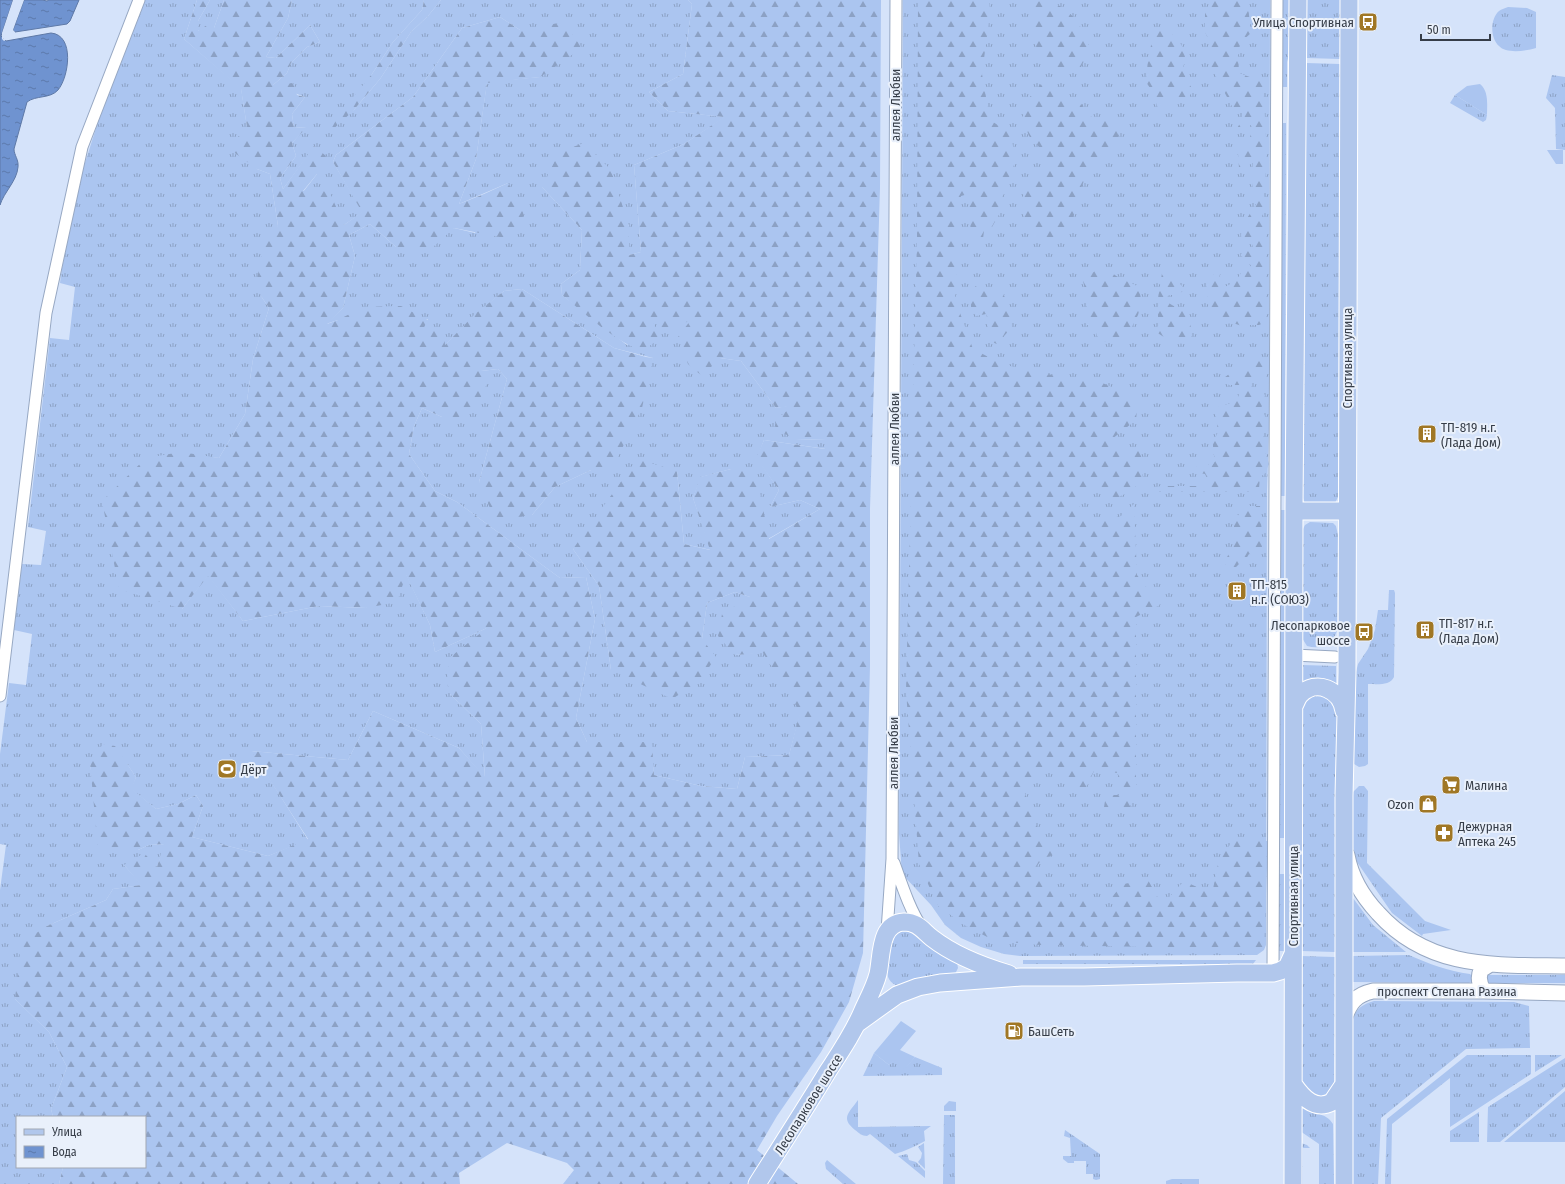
<svg xmlns="http://www.w3.org/2000/svg" width="1565" height="1184" font-family="'Fira Sans Condensed',sans-serif">
  <defs>
    <pattern id="grass-tufts" width="24" height="20" patternUnits="userSpaceOnUse"><rect width="24" height="20" fill="#abc5f0"/><path d="M3 7l-1-3M5 7V3M7 7l1-3M15 17l-1-3M17 17v-4M19 17l1-3" fill="none" stroke="#8ca1c4"/></pattern>
    <pattern id="forest-firs" width="22" height="20" patternUnits="userSpaceOnUse"><rect width="22" height="20" fill="#abc5f0"/><path d="M5 1l3.5 6h-7zM16 11l3.5 6h-7z" fill="#8ca1c4"/></pattern>
    <pattern id="water-ripples" width="26" height="14" patternUnits="userSpaceOnUse"><rect width="26" height="14" fill="#6f93d0"/><path d="M2 4q2-2 4 0t4 0M15 11q2-2 4 0t4 0" fill="none" stroke="#5c79ab"/></pattern>
  </defs>
  <rect width="100%" height="100%" fill="#d5e3fa"/>
  <path fill="url(#grass-tufts)" d="M144,0H197L184,39L241,88L247,127L257,169L270,174L278,226L261,296L269,308L253,359L245,414L219,458L211,457L182,609L208,575L243,621L319,606L366,608L406,574L430,625L435,652L489,627L450,694L481,724L485,778L459,748L373,711L348,760L252,751L308,840L268,856L192,837L203,806L196,795L178,804L156,809L131,789L136,777L127,764L90,763L95,801L138,850L149,845L165,844L157,867L124,865L142,885L113,889L106,900L47,926L15,999L49,1032L67,1067L51,1109L53,1117H17V1167H63L59,1184H0V890L6,845L0,844V754L9,683L26,685L32,634L14,630L22,564L41,565L46,531L28,527L50,338L69,340L75,287L60,283L62,268L83,169L98,122Z
    M210,0H224L214,28L197,31L198,21Z
    M292,0H424L422,10L393,42L372,74L353,111L380,79L411,32L428,16L441,0H688L692,4L683,74L649,92L668,111L725,117L684,144L634,165L641,252L629,255V225L542,187L582,230L580,270L561,284L562,295L627,345L653,320L694,316L720,358L741,361L776,408L793,405L796,439L826,440V449L764,440L757,458L779,490L770,507L800,500L820,509L768,539L731,469L701,477L693,498L711,550L684,544L677,471L573,549L599,586L611,670L702,639L707,603L735,592L750,597L735,655L763,652L801,711L789,755L745,757L737,789L701,786L654,775L651,742H587L576,718L595,619L586,577L560,578L457,502L435,491L409,454L414,426L422,408L442,417L481,371L498,369L507,379L479,482L532,515L555,487L591,470L653,358L614,348L522,289L504,291L475,315L444,346L421,331L428,319L338,320L326,324L343,308L355,256L349,235L370,224L396,247L454,228L475,233L508,183L459,204L476,159L487,82L540,77L520,30L500,17L462,28L413,97L336,155L333,162L363,212L344,225L303,192L317,174L315,146L283,189L280,178L296,156L292,143L306,127L294,128L292,114L305,97L273,85L287,73L291,63L307,47L320,42L310,25L276,58L266,57L288,18Z
    M903,0H1270L1269,428L1267,491L1266,945L1264,950L1257,955L1020,956L1004,954L981,947L961,938L945,925L931,905L902,874L899,834Z
    M1279,0H1292V42L1287,62V87H1278Z
    M1306,0H1340V59L1306,58Z
    M1508,7L1527,8L1536,12V48C1526,51 1506,54 1499,46C1490,38 1490,19 1499,11C1501,9 1506,8 1508,7Z
    M1306,63L1340,64L1338,497L1334,505L1305,504L1303,498Z
    M1552,75L1565,77V150L1556,149L1555,108L1546,98Z
    M1455,95L1487,115L1486,120L1483,122L1450,103Z
    M1279,123H1286L1285,496H1277Z
    M1276,510H1286L1287,824L1284,838H1276Z
    M1310,522L1333,523L1336,526L1338,535L1337,631C1332,645 1321,650 1307,646L1302,638L1303,529L1305,525Z
    M1389,590H1394L1395,593L1394,677C1390,686 1377,684 1368,684V764L1365,766L1359,767L1354,764V680L1358,664L1368,649L1375,630L1378,610H1388Z
    M1302,665L1336,666V686L1302,684Z
    M1315,695C1331,695 1332,701 1337,715L1335,952L1301,951V712C1304,704 1307,698 1315,695Z
    M1359,786H1364L1368,791L1367,863L1425,921L1451,930L1423,934L1422,936L1392,913L1357,862L1353,848V792Z
    M1276,874H1285L1287,887L1286,951H1275Z
    M1350,894L1373,925L1406,952H1353V907H1351Z
    M904,930L912,932L932,948L957,962L958,968L955,974L899,986C878,981 889,951 894,936Z
    M1409,955C1429,964 1448,971 1470,974L1472,976V981L1469,983L1353,982V956Z
    M1301,956L1335,957L1334,1086L1329,1095L1320,1099L1300,1085Z
    M1023,960H1256L1253,964H1023Z
    M1486,975H1565V983H1486Z
    M1374,1001L1514,1002L1529,1006L1530,1048L1466,1049L1381,1118L1378,1184H1351L1352,1021C1355,1010 1362,1004 1374,1001Z
    M874,1053L889,1065L894,1059L905,1068L915,1057L942,1068V1075L863,1076Z
    M1467,1055H1531V1074L1450,1127V1078L1392,1124L1391,1184H1385L1387,1119Z
    M1535,1055H1562L1535,1072Z
    M1565,1058V1087L1500,1142H1487L1488,1107Z
    M1565,1091V1142H1504Z
    M858,1100V1127L931,1126L924,1131L925,1141C916,1146 905,1151 895,1154L870,1134L867,1136C862,1136 859,1133 855,1130C840,1118 849,1113 858,1100Z
    M949,1101L956,1102V1111H944V1106Z
    M1300,1106C1311,1114 1326,1112 1333,1124L1334,1184H1319V1144L1300,1131Z
    M1479,1112V1142H1450V1131Z
    M944,1115H955V1184H943Z
    M1065,1130L1100,1154V1179L1096,1180L1093,1179V1174H1086V1161H1074V1163H1068L1063,1159V1156H1071L1070,1138L1064,1136Z
    M924,1143L925,1169L918,1162L921,1158L922,1153L918,1147Z
    M1301,1143L1307,1145L1310,1148H1303V1184H1301Z
    M907,1154L909,1160L916,1162L925,1171V1178L898,1156Z
    M827,1160L856,1184H843L826,1169L825,1163Z
    M1172,1179H1199V1184H1166V1181Z"/>
  <path fill="url(#forest-firs)" d="M197,0H210L198,21V31L207,25L214,28L224,0H292L288,18L266,57L276,58L310,25L320,42L307,47L291,63L287,73L273,85L293,83L297,95L305,97L292,114L294,128L307,127L292,143L296,156L280,178L283,189L314,146L326,156L317,174L303,191L314,188L330,193L344,225L362,212L333,162L336,155L413,97L462,28L500,17L520,30L564,22L582,48L540,77L487,83L476,159L459,204L484,194L508,183L524,209L521,229L505,238L454,228L432,248L396,247L370,224L349,235L355,256L343,308L327,324L338,320L363,307L401,306L428,320L422,331H444L445,345L475,314L504,291L522,289L614,348L646,357L653,358L642,408L611,471L591,470L555,487L532,515L495,520L479,482L507,379L498,369L481,371L487,384L476,408L457,418L442,417L422,408L414,426L409,454L435,491L457,502L560,578L586,577L595,619L576,718L587,742H652L654,775L701,786L737,789L745,757L789,755L800,712L763,653L735,655L718,636L722,614L750,597L735,592L707,603L702,639L716,657L699,682L672,699L611,670L599,586L573,549L637,459L677,471L684,544L710,550L693,498L700,477L731,469L756,472L769,539L820,509L800,500L770,507L779,490L756,458L764,440L825,449L826,440L796,439L776,430L775,421L792,406L776,408L741,361L720,358L702,376L688,364L678,337L693,317L670,335L653,321L659,338C655,341 649,348 644,349C627,352 577,307 562,295L561,284L580,270L582,230L542,187L559,152L584,143L611,170L629,226V255L641,252L634,165L684,144L724,117L668,111L649,92L683,74L692,4L688,0H881L880,188L870,509V666L863,953L849,1002L821,1052L777,1116L757,1150L798,1184H563L574,1170L567,1163L507,1143L459,1173L460,1184H59L63,1167H145V1117H53L51,1109L67,1067L49,1032L15,999L21,943L47,926L106,900L113,889L141,885L124,865L144,853L157,867L164,844L149,845L138,850H98L90,763L103,744L115,746L136,777L132,789L156,809L178,804L196,795L203,806L192,837L268,856L308,839L251,751L348,760L373,711L459,748L485,777L481,724L450,694L447,683L449,658L487,628L435,652L430,625L406,575L397,602L366,608L319,606L243,621L208,576L182,609L119,589L102,501L146,458L181,452L219,458L245,414L253,359L269,308L261,296L257,280L263,246L278,226L270,174L257,169L228,148L247,127L241,89L184,39Z
    M424,0H441L428,16L411,32L380,79L353,111L329,133L340,113L372,74L393,42L422,10Z
    M918,0H989L990,13L982,74L990,120L1010,133L1016,159L1004,192L1001,211L992,227L984,231L981,254L971,235L968,194L961,196L957,211L958,259L955,299L973,349L1002,364L1026,370L1068,378L1096,380L1138,399L1136,420L1112,439L1114,445L1141,451L1143,481L1127,493L1114,499L1089,488L1077,487L1080,501V519L1102,520L1121,516L1134,504L1137,575L1160,605L1136,617V790L1128,813L1104,807L1106,795H1119L1118,773L1094,771L1086,788L1072,786L1045,764L1023,788C1031,810 1038,840 1057,854L1043,858L1036,867L1048,881L1069,900L1084,897L1091,907L1114,908L1111,898L1123,884L1148,880L1162,905L1184,881L1212,894L1219,859L1233,841H1268L1264,949L1040,945L995,941L966,926L938,906L919,864L906,691L917,239Z
    M1050,0C1077,16 1079,21 1090,49L1081,67L1060,74L1041,58L1032,36V2Z
    M1211,0H1249L1248,6L1251,33L1241,42L1238,52L1239,73L1263,82L1267,156L1264,195L1266,206L1261,219L1267,223L1266,322L1259,325H1251L1242,326L1233,323L1225,324L1214,320L1209,311L1206,281L1216,272L1220,274L1218,284L1222,288C1234,283 1238,281 1243,268L1251,266L1247,259L1241,256V254L1246,250L1252,253L1253,246L1250,240L1243,242C1236,230 1250,215 1256,204L1252,183L1253,161L1250,164L1245,174H1242L1239,168L1238,153L1241,151L1242,143L1250,138L1252,125L1247,126L1242,132L1236,130L1242,120V112L1236,114L1210,65V43L1205,32V13Z
    M1164,28C1174,34 1185,45 1185,58C1185,62 1183,66 1183,70C1185,77 1189,84 1193,90L1188,98L1180,103L1172,98L1159,111L1152,91L1146,82L1148,59L1152,41L1149,29Z
    M1042,83L1064,88L1065,95L1068,98L1074,97L1079,100L1088,116L1113,122L1120,129C1117,150 1099,156 1088,173C1080,186 1074,211 1072,226L1048,241L1037,239L1025,220L1021,204L1026,183L1039,173L1049,163L1042,150L1029,136L1022,118L1029,98Z
    M1104,268C1111,270 1112,274 1118,277C1126,281 1133,283 1140,288L1141,304L1138,315L1126,338L1114,342L1102,341L1097,336L1095,327L1087,325V297L1083,281L1097,269Z
    M1179,270V275L1175,280L1182,286L1183,291L1177,295H1169L1165,299C1169,304 1172,305 1178,308C1193,315 1191,329 1191,343C1177,346 1166,339 1155,331L1158,326V298L1162,273Z
    M979,282L985,290L1003,292L1011,317L1012,327L997,344L989,341C986,331 990,324 986,314L976,316L971,308V292Z
    M1266,357L1268,361L1265,365L1267,377L1265,382L1259,378L1251,384L1252,391H1260L1265,395L1261,409L1265,416C1261,433 1263,447 1269,464L1264,475L1260,476L1259,489L1251,492H1159L1148,488L1163,486H1198L1208,480L1205,474L1200,473L1194,474L1195,469L1200,462L1205,461L1211,467L1216,460L1213,453V443L1218,432L1215,408L1237,401L1239,394L1244,390L1243,385H1229L1222,380C1230,372 1243,366 1254,361C1258,360 1262,360 1266,357Z
    M1249,506H1260L1261,512L1262,550L1258,556L1249,554L1244,562L1239,564L1232,571H1226L1225,561L1234,544V520L1241,512Z"/>
  <path fill="#abc5f0" d="M1480,84C1489,91 1487,105 1487,115L1455,95L1467,86Z
    M1547,150H1563V164H1556Z
    M901,1021L916,1031L900,1050L915,1057L905,1069L894,1060L889,1065L874,1053Z"/>
  <path fill="url(#water-ripples)" stroke="#5e79a7" d="M0,0H13L1,36L6,41L51,33C75,35 69,77 58,90C50,99 36,95 27,102L14,149C14,155 19,160 18,167C17,181 4,192 0,205Z
    M24,0H42L47,1L49,0H79L70,21L67,24L15,32L13,30Z"/>
  <path fill="#d5e3fa" d="M13,0H15L3,36L4,39L9,38L4,41L2,39V33Z
    M22,0H24L14,27L13,30L15,32L13,34L11,29Z"/>
  <g fill="none" stroke-linecap="round" stroke-linejoin="round">
    <defs>
      <path id="street" d="M1294,655L1335,657
        M0,696L46,313L82,147L139,0
        M894,863C902,885 909,908 922,928
        M887,931L892,859L896,0
        M1273,973L1277,0"/>
      <path id="secondary" d="M1347,855C1351,877 1363,897 1378,913C1429,970 1496,965 1565,966
        M1484,991C1479,984 1478,977 1481,970L1489,965
        M1344,1019C1350,1003 1355,995 1373,991H1484L1565,993"/>
      <path id="primary" d="M1294,511H1347
        M1294,706C1296,703 1297,698 1300,695C1316,678 1341,690 1344,711
        M858,1023L897,995L918,987L940,983L1021,977H1084L1237,973H1273L1280,971L1287,967L1293,954
        M1294,1085C1303,1098 1315,1111 1332,1102L1344,1084V796L1347,672L1349,0
        M757,1184C781,1146 805,1109 828,1071C841,1051 854,1032 863,1010C868,999 875,986 878,974C882,956 879,923 904,922C918,922 923,931 932,938C955,956 982,966 1009,974
        M1293,1184L1294,511L1298,0
        M1344,1184V1084"/>
    </defs>
    <use href="#street" stroke="#97a8c3" stroke-width="13"/>
    <use href="#secondary" stroke="#97a8c3" stroke-width="17"/>
    <use href="#primary" stroke="#fff" stroke-width="19"/>
    <use href="#street" stroke="#fff" stroke-width="11"/>
    <use href="#secondary" stroke="#fff" stroke-width="15"/>
    <use href="#primary" stroke="#b1c7ec" stroke-width="17"/>
  </g>
  <defs>
    <symbol id="bus-square" viewBox="-11 -11 22 22"><rect x="-9" y="-9" width="18" height="18" rx="4" fill="#a07725" stroke="#e9f0fb"/><path d="M-5-6H5V4H4V6H2V4H-2V6H-4V4H-5ZM-3.5-4V0h7V-4ZM-3.5 1.2v1.5H-2V1.2ZM2 1.2v1.5H3.5V1.2Z" fill="#fff"/></symbol>
    <symbol id="building-square" viewBox="-11 -11 22 22"><rect x="-9" y="-9" width="18" height="18" rx="4" fill="#a07725" stroke="#e9f0fb"/><path d="M-4-6H4V6H1V3H-1V6H-4ZM-2.5-4.3h1.7v1.8h-1.7ZM.8-4.3h1.7v1.8H.8ZM-2.5-1h1.7V.8h-1.7ZM.8-1h1.7V.8H.8Z" fill="#fff"/></symbol>
    <symbol id="stadium-square" viewBox="-11 -11 22 22"><rect x="-9" y="-9" width="18" height="18" rx="4" fill="#a07725" stroke="#e9f0fb"/><path d="M0-5a6.5 5 0 1 0 0 10a6.5 5 0 1 0 0-10ZM-3.5-1.8h7v3.6h-7Z" fill="#fff"/></symbol>
    <symbol id="supermarket-square" viewBox="-11 -11 22 22"><rect x="-9" y="-9" width="18" height="18" rx="4" fill="#a07725" stroke="#e9f0fb"/><path d="M-6-5.5h2.5l.6 2H6L4.5 2H-2.5L-4.4-4H-6ZM-1.5 3.2a1.3 1.3 0 1 0 .1 0ZM3 3.2a1.3 1.3 0 1 0 .1 0Z" fill="#fff"/></symbol>
    <symbol id="shop-square" viewBox="-11 -11 22 22"><rect x="-9" y="-9" width="18" height="18" rx="4" fill="#a07725" stroke="#e9f0fb"/><path d="M-5-2.5h2.3a2.7 3.5 0 0 1 5.4 0H5L5.5 6h-11ZM-1.5-2.5h3a1.5 2.3 0 0 0-3 0Z" fill="#fff"/></symbol>
    <symbol id="pharmacy-square" viewBox="-11 -11 22 22"><rect x="-9" y="-9" width="18" height="18" rx="4" fill="#a07725" stroke="#e9f0fb"/><path d="M-2-6h4v4h4v4h-4v4h-4v-4h-4v-4h4Z" fill="#fff"/></symbol>
    <symbol id="fuel-square" viewBox="-11 -11 22 22"><rect x="-9" y="-9" width="18" height="18" rx="4" fill="#a07725" stroke="#e9f0fb"/><path d="M-5.5-6h7V0h2V4h1.3V-2.5L3-4.5l.8-.8L6-3V5H2.5V1h-1V6h-7ZM-4.2-4.7v3.2H.2V-4.7Z" fill="#fff"/></symbol>
  </defs>
  <g fill-rule="evenodd">
    <use href="#bus-square" x="1357" y="11" width="22" height="22"/>
    <use href="#building-square" x="1416" y="423" width="22" height="22"/>
    <use href="#building-square" x="1226" y="580" width="22" height="22"/>
    <use href="#building-square" x="1414" y="619" width="22" height="22"/>
    <use href="#bus-square" x="1353" y="621" width="22" height="22"/>
    <use href="#stadium-square" x="216" y="758" width="22" height="22"/>
    <use href="#supermarket-square" x="1440" y="774" width="22" height="22"/>
    <use href="#shop-square" x="1417" y="793" width="22" height="22"/>
    <use href="#pharmacy-square" x="1433" y="822" width="22" height="22"/>
    <use href="#fuel-square" x="1003" y="1020" width="22" height="22"/>
  </g>
  <g text-anchor="middle" stroke-width="4" stroke-linejoin="round" paint-order="stroke">
    <g font-size="13" fill="#363d48" stroke="#e9f0fb" text-anchor="start">
      <text x="1354" y="27" text-anchor="end">Улица Спортивная</text>
      <text x="1441" y="432">ТП-819 н.г.<tspan x="1441" dy="15">(Лада Дом)</tspan></text>
      <text x="1251" y="589">ТП-815<tspan x="1251" dy="15">н.г. (СОЮЗ)</tspan></text>
      <text x="1439" y="628">ТП-817 н.г.<tspan x="1439" dy="15">(Лада Дом)</tspan></text>
      <text x="1350" y="630" text-anchor="end">Лесопарковое<tspan x="1350" dy="15">шоссе</tspan></text>
      <text x="241" y="774">Дёрт</text>
      <text x="1465" y="790">Малина</text>
      <text x="1414" y="809" text-anchor="end">Ozon</text>
      <text x="1458" y="831">Дежурная<tspan x="1458" dy="15">Аптека 245</tspan></text>
      <text x="1028" y="1036">БашСеть</text>
    </g>
    <g font-size="13" fill="#363d48" stroke="#e9f0fb">
      <text transform="translate(895 105) rotate(-90)" y="5">аллея Любви</text>
      <text transform="translate(1347 358) rotate(-90)" y="5">Спортивная улица</text>
      <text transform="translate(894 429) rotate(-90)" y="5">аллея Любви</text>
      <text transform="translate(893 753) rotate(-90)" y="5">аллея Любви</text>
      <text transform="translate(1293 896) rotate(-90)" y="5">Спортивная улица</text>
      <text x="1447" y="996">проспект Степана Разина</text>
      <text transform="translate(808 1104) rotate(-58)" y="5">Лесопарковое шоссе</text>
    </g>
  </g>
  <rect x="16" y="1116" width="130" height="52" fill="#e9f0fb" stroke="#a1a8b3"/>
  <rect x="24" y="1129" width="20" height="6" fill="#b1c7ec" stroke="#a1a8b3"/>
  <text x="52" y="1136" font-size="12" fill="#363d48">Улица</text>
  <rect x="24" y="1146" width="20" height="12" fill="url(#water-ripples)" stroke="#a1a8b3"/>
  <text x="52" y="1156" font-size="12" fill="#363d48">Вода</text>
  <path d="M1421 34v6h69v-6" fill="none" stroke="#363d48" stroke-width="2"/>
  <text x="1427" y="34" font-size="12" fill="#363d48" stroke="#e9f0fb" stroke-width="3" paint-order="stroke">50 m</text>
</svg>
